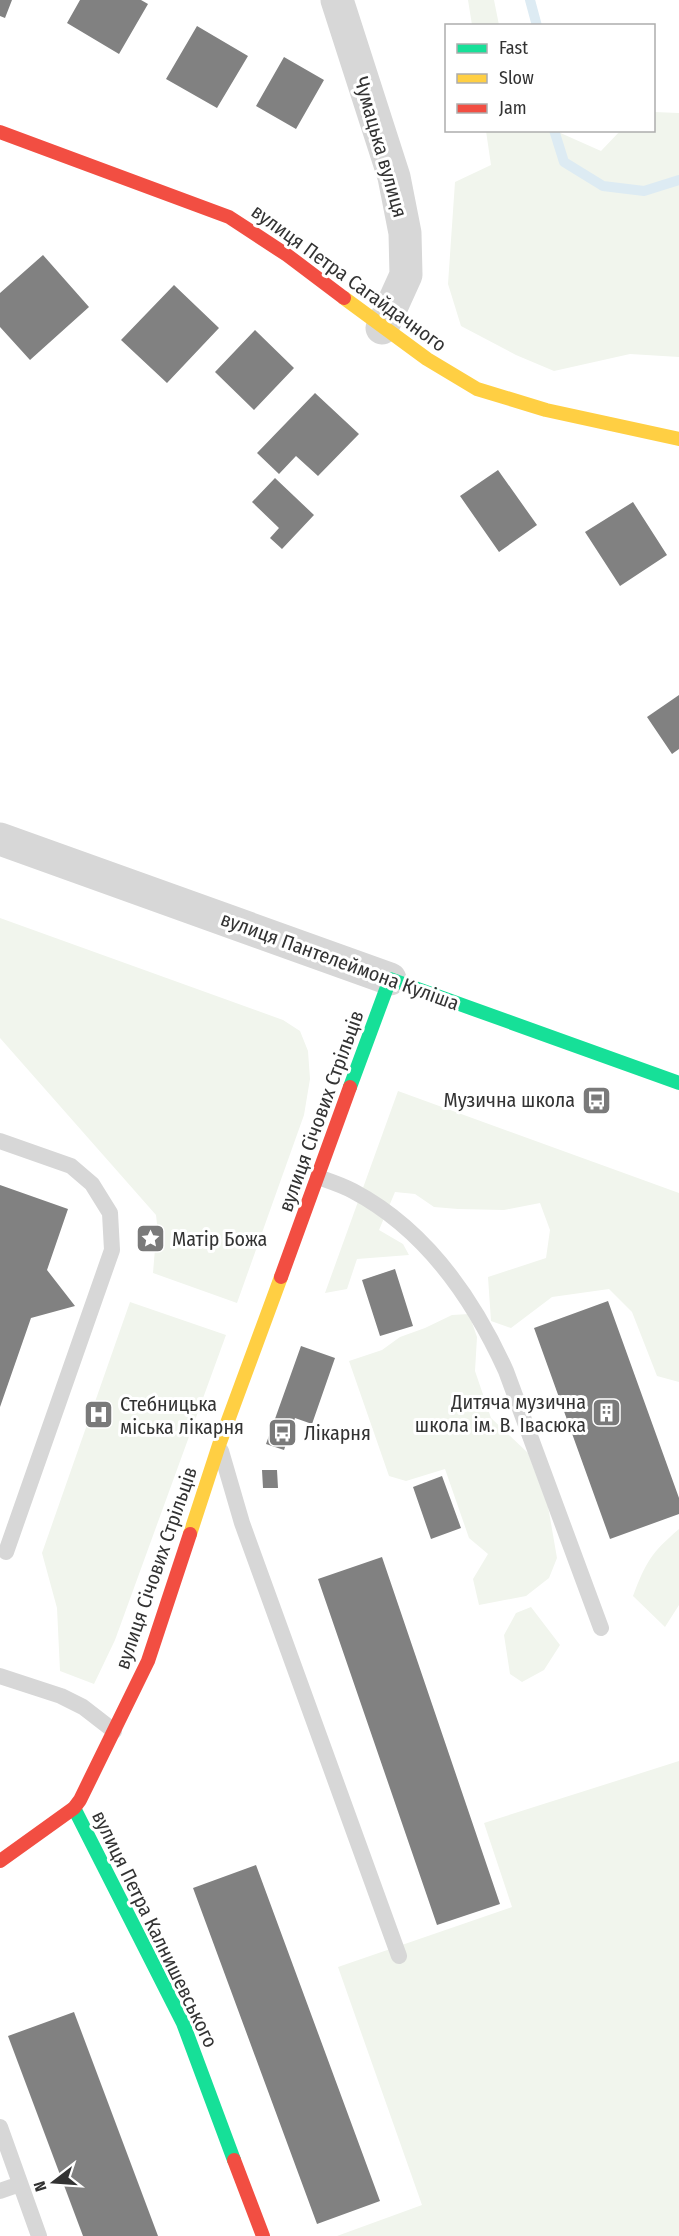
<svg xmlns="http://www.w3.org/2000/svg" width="679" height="2236" font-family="'Fira Sans Condensed',sans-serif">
  <rect width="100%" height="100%" fill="#fff"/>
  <path fill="#f1f5ed" d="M468,0H494L499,25H472Z
    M654,112L679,113V357L630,354L554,371L516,355L461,326L448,284L455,182L491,165L486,131H556L601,151L620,131L654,130Z
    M0,918L283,1020L300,1031L308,1051L310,1079L304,1115L237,1303L153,1273L157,1224L156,1215L0,1038Z
    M398,1091L679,1193V1382L657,1376L632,1312L609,1289L552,1297L511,1328L491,1321L488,1277L546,1258L550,1230L540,1203L504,1210L458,1209L434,1207L415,1194L395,1192L379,1230L403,1244L409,1255L357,1259L347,1289L325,1293Z
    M130,1302L226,1335L115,1640L94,1684L60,1671L57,1608L42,1553Z
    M469,1314L477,1337L475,1371L491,1418L528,1453L548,1506L557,1558L549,1578L526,1596L479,1605L473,1579L488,1554L469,1538L445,1469L406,1481L389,1476L349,1361L382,1350L400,1337L425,1328L452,1315Z
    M679,1529V1605L665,1627L633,1596C646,1562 651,1553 679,1529Z
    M531,1607L560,1645L544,1670L522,1682L510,1674L504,1635L516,1613Z
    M679,1761V2236H337L422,2205L338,1967L512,1907L484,1823Z"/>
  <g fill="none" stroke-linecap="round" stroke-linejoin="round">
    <path stroke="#ddebf3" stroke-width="10" d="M530,0L537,26
      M554,130L564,162L603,186L644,191L679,180"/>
  </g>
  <path fill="#818181" d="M0,0H12L5,18L0,16Z
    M80,0H141L148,4L119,54L67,23Z
    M197,26L248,56L217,108L166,79Z
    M284,57L324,80L296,129L256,106Z
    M43,255L89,307L30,360L0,327V293Z
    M174,285L219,328L167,383L121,340Z
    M255,330L294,368L254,410L215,372Z
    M315,393L359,434L318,476L296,456L279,474L257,453Z
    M498,470L537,525L499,552L460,496Z
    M275,478L314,515L282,549L270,538L279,528L252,502Z
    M633,502L667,555L620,586L585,532Z
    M679,695V749L672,754L647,717Z
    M0,1185L68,1209L47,1270L75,1306L31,1318L0,1407Z
    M395,1269L413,1326L380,1336L362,1280Z
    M608,1301L679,1498V1514L610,1539L534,1328Z
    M301,1346L335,1358L312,1424L295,1418L284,1450L266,1444Z
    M262,1470H277L278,1488H263Z
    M442,1476L461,1528L431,1539L413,1487Z
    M382,1557L500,1904L437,1925L318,1579Z
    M256,1865L380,2201L317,2224L193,1888Z
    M74,2012L158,2236H83L8,2036Z"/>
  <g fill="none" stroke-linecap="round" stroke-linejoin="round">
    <path stroke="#d7d7d7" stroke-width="16" d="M0,1141L71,1166L92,1184L110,1213L112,1250L6,1552
      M318,1177C329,1181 342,1185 353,1191C425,1229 473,1298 506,1371L601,1628
      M221,1451L242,1523L399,1956
      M0,1676L61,1696L83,1707L114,1731
      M0,2127L39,2236
      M0,2191L20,2184"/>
    <path stroke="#d7d7d7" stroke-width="33" d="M337,0L394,177L405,233L406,275L382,328
      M0,839L390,979"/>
    <path stroke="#16e098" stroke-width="14" d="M350,1087L390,979L679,1083
      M74,1808L183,2023L234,2160"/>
    <path stroke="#ffcf43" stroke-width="14" d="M344,298L427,359L477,389L546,410L679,439
      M190,1534L219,1445L281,1277"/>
    <path stroke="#f24e42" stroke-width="14" d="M0,132L229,217L287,255L344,298
      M281,1277L350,1087
      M0,1861L74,1808L80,1800L148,1661L190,1534
      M234,2160L263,2236"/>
  </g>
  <defs>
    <symbol id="bus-square" viewBox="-11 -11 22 22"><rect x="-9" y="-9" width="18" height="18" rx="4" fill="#7a7a7a" stroke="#fff"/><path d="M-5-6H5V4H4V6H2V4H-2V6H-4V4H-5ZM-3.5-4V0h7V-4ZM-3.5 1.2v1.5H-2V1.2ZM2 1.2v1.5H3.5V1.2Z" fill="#fff"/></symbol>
    <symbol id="sight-square" viewBox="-11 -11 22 22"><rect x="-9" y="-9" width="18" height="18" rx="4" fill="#7a7a7a" stroke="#fff"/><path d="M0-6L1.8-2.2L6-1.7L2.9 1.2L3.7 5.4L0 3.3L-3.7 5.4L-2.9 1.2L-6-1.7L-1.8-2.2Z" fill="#fff"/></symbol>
    <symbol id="building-square" viewBox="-11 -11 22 22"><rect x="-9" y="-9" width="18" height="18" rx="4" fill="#7a7a7a" stroke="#fff"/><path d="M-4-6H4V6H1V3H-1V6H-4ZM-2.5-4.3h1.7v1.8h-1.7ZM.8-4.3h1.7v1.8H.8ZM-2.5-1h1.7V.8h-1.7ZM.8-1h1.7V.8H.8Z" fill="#fff"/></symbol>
    <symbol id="hospital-square" viewBox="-11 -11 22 22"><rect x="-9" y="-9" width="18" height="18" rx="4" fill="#7a7a7a" stroke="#fff"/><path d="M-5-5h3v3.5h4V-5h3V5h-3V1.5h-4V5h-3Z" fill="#fff"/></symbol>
  </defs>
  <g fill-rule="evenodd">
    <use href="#bus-square" x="580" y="1084" width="33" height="33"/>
    <use href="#sight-square" x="134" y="1222" width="33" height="33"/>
    <use href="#building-square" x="590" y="1396" width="33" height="33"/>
    <use href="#hospital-square" x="82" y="1398" width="33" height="33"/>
    <use href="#bus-square" x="266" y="1416" width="33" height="33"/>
  </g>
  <g text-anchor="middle" stroke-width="6" stroke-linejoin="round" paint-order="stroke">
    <g font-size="20" fill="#333" stroke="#fff">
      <text transform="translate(381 147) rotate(74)" y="7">Чумацька вулиця</text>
      <text transform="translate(349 278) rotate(36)" y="7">вулиця Петра Сагайдачного</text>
      <text transform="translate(340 961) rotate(20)" y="7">вулиця Пантелеймона Куліша</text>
      <text transform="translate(321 1111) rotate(-70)" y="7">вулиця Січових Стрільців</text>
      <text transform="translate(156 1568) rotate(-71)" y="7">вулиця Січових Стрільців</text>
      <text transform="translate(155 1929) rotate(64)" y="7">вулиця Петра Калнишевського</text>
    </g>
    <g font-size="20" fill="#333" stroke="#fff" text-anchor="start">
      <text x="575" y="1107" text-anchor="end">Музична школа</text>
      <text x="172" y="1246">Матір Божа</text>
      <text x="586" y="1409" text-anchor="end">Дитяча музична<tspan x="586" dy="23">школа ім. В. Івасюка</tspan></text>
      <text x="120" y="1411">Стебницька<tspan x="120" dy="23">міська лікарня</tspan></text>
      <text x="304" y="1440">Лікарня</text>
    </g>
  </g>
  <rect x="445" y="24" width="210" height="108" fill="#ffffff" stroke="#adadad" stroke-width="1.5"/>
  <rect x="457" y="44" width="30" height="9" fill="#16e098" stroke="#adadad" stroke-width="1.5"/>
  <text x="499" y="54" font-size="18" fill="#333333">Fast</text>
  <rect x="457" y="74" width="30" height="9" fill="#ffcf43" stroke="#adadad" stroke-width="1.5"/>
  <text x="499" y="84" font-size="18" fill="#333333">Slow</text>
  <rect x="457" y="104" width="30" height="9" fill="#f24e42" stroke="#adadad" stroke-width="1.5"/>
  <text x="499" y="114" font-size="18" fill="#333333">Jam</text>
  <g transform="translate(54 2182) rotate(253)" stroke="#ffffff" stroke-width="4.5" paint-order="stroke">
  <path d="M0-4.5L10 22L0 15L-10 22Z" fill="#333333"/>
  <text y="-9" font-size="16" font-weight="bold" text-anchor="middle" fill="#333333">N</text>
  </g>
</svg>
